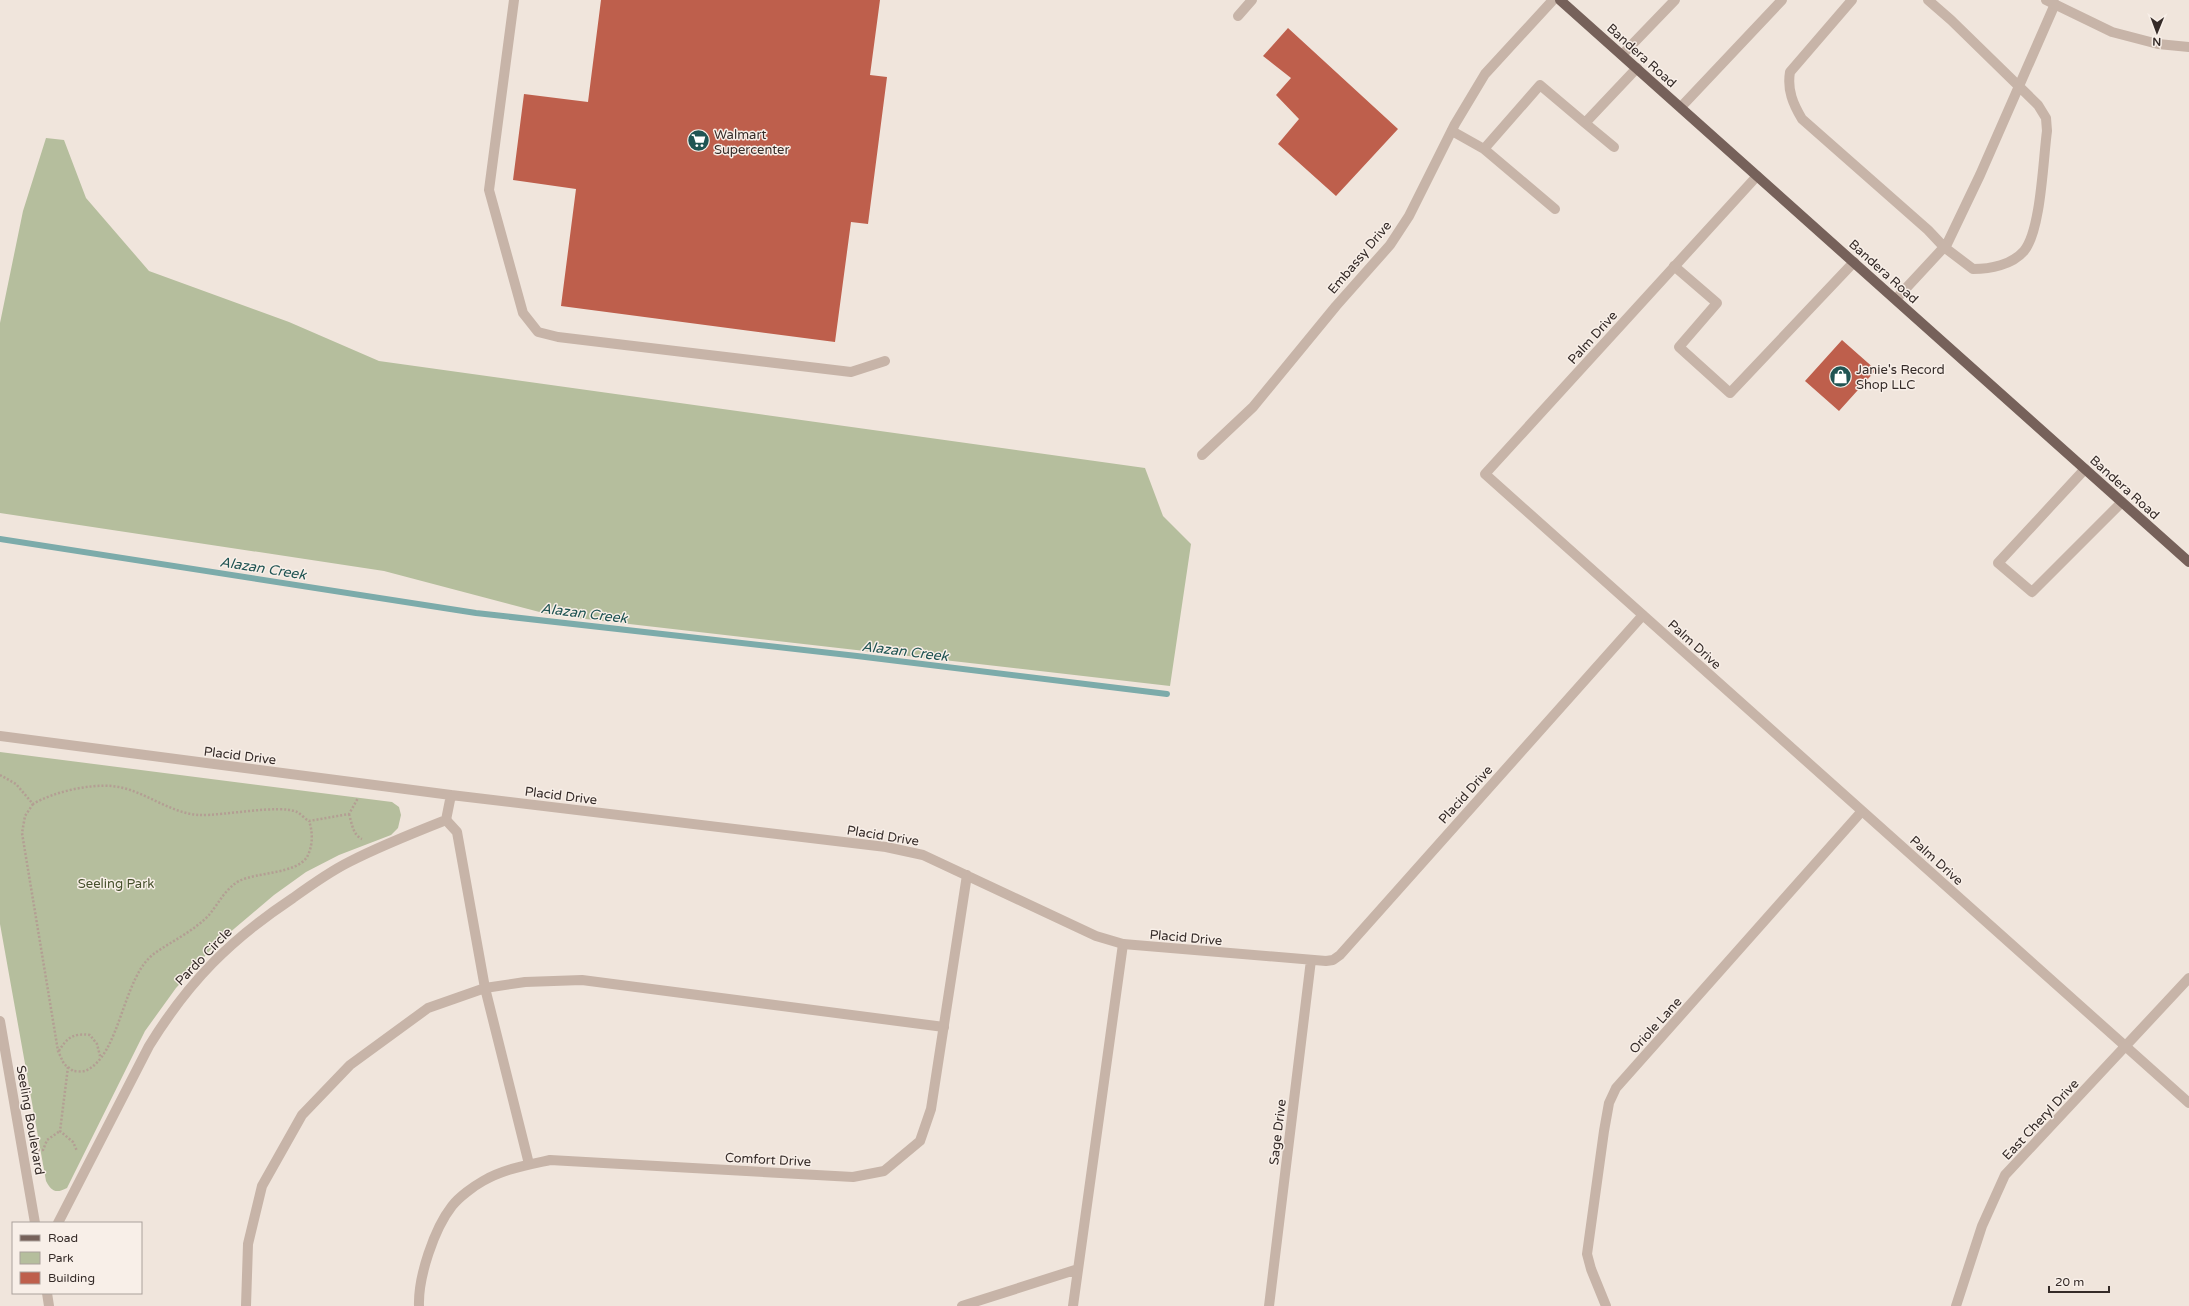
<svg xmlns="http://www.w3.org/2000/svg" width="2189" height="1306" font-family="'Varela Round',sans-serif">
  <rect width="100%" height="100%" fill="#f0e5dc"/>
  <path fill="#b5be9d" d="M46,138L64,140L86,198L149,271L289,322L379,361L1145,468L1163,516L1191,544L1170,686L551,615L384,571L0,513V323L23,211Z
    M0,752L392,802L399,807L401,815L398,828L391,835L339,855L306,872L274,895L215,945L176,988L145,1031L67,1188C56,1194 51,1191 46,1181L0,924Z"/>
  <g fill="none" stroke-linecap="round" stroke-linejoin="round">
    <path stroke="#7cabaa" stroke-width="6" d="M0,539L476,613L857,656L1167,694"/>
  </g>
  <path fill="#be5f4c" d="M601,0H880L870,75L887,77L868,224L851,222L835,342L561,306L576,189L513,180L524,94L588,102Z
    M1288,28L1398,129L1336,196L1278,144L1299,119L1276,95L1291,78L1263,56Z
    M1842,340L1876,370L1839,411L1805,381Z"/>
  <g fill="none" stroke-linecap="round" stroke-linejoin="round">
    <path stroke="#b39e93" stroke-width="2.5" stroke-dasharray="2 2" stroke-linecap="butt" d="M0,775L16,784L33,804C53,792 89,784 112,786C143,789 168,813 199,815C223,816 279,804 297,812C301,814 305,819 309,821L349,814L358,798
      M33,804L25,816L22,833L58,1051L64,1064L73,1071C76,1071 81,1072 85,1071C121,1056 122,976 155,953C172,941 194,931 209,915C219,903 225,889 239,881C257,872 296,874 307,857C313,846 313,832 309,821
      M349,814C352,824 353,835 362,839
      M59,1051C67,1037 74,1033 90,1035L97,1044L100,1056
      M68,1067L60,1131L73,1142L77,1151
      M38,1150H43L47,1140L60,1131"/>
    <path stroke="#c7b4a8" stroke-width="10" d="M514,0L489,190L523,313L538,332L558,337L851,372L885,361
      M1852,0L1790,72C1787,90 1793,104 1802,119L1928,230L1944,247L1973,269C1990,269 2012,265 2024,251C2041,231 2043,160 2047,131L2046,118L2038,105L1951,20L1928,0
      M1238,16L1252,0
      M1622,55L1675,0
      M1681,107L1782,0
      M1585,123L1614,147
      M1452,131L1484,149
      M1555,209L1484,149L1540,85L1585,123L1637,68
      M1674,266L1717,303L1679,347L1730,393L1854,262
      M1896,299L1947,244L1980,175L2055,4
      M2085,469L1998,563L2032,592L2122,502
      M446,820L457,832L485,988L529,1164
      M246,1306L248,1244L262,1186L302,1115L350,1065L428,1008L485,988L525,982L582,980L944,1027
      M962,1306L1078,1269
      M1073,1306L1123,944"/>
    <path stroke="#c7b4a8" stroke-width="10" d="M2046,0L2112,32L2158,44L2189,47
      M1757,176L1485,474L2189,1103
      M1202,455L1253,407L1336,306L1390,245L1409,216L1455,124L1485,74L1553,0
      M0,736L451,795L886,847L923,855L1096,936L1123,944L1326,961L1333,960L1340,955L1643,615
      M0,1021L35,1223
      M58,1223L149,1046C189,981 230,940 293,898C311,885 329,872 349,862C380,846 413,833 446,820L451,795
      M47,1293L49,1306
      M419,1306C418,1277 434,1229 452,1206C459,1197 474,1186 483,1181C504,1169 527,1165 550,1160L853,1177L884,1171L920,1141L931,1109L967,875
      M1269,1306L1311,960
      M1606,1306L1591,1269L1587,1254L1604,1131L1609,1103L1616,1088L1862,811
      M1956,1306L1982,1226L2005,1175L2189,978"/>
    <path stroke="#76615a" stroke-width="10" d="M1560,0L2189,562"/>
  </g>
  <defs>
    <symbol id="supermarket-disc" viewBox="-11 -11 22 22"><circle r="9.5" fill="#205453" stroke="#f8efe8"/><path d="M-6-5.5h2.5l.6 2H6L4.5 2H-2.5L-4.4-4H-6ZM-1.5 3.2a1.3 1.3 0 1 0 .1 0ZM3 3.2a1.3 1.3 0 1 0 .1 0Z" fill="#fff"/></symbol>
    <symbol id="shop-disc" viewBox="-11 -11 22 22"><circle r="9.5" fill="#205453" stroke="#f8efe8"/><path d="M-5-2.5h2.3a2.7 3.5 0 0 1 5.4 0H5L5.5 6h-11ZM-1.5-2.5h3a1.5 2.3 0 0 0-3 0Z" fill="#fff"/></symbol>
  </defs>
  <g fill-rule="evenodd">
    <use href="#supermarket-disc" x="686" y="128" width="25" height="25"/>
    <use href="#shop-disc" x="1828" y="364" width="25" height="25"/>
  </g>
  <g text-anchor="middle" stroke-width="3" stroke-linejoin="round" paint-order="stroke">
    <g font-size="13" fill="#352b28" stroke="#f8efe8">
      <text transform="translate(1642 55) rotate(42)" y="5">Bandera Road</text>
      <text transform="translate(1359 257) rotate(-50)" y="5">Embassy Drive</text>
      <text transform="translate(1884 271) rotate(42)" y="5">Bandera Road</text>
      <text transform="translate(1592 337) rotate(-48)" y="5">Palm Drive</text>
      <text transform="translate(2125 487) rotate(42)" y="5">Bandera Road</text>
      <text transform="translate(1695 644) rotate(42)" y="5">Palm Drive</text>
      <text transform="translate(240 755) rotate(7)" y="5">Placid Drive</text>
      <text transform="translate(1465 794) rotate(-48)" y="5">Placid Drive</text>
      <text transform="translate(561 795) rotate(7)" y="5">Placid Drive</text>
      <text transform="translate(883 835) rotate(9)" y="5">Placid Drive</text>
      <text transform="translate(1937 860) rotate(42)" y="5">Palm Drive</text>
      <text transform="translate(1186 937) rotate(5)" y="5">Placid Drive</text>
      <text transform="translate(203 956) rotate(-46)" y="5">Pardo Circle</text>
      <text transform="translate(1655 1025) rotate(-48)" y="5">Oriole Lane</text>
      <text transform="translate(2040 1119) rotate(-47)" y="5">East Cheryl Drive</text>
      <text transform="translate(31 1120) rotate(80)" y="5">Seeling Boulevard</text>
      <text transform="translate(1277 1132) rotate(-83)" y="5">Sage Drive</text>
      <text transform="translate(768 1159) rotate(3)" y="5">Comfort Drive</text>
    </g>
    <g font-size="13" fill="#352b28" stroke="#f8efe8" text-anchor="start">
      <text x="714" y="139">Walmart<tspan x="714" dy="15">Supercenter</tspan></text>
      <text x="1856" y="374">Janie's Record<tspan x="1856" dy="15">Shop LLC</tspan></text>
    </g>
    <g font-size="13" fill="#47512d" stroke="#f8efe8">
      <text x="116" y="888">Seeling Park</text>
    </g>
    <g font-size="14" font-style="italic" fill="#205453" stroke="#f8efe8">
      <text transform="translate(263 568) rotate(9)" y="5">Alazan Creek</text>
      <text transform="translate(584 613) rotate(7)" y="5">Alazan Creek</text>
      <text transform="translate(905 651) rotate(7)" y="5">Alazan Creek</text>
    </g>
  </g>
  <rect x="12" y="1222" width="130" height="72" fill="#f8efe8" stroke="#aaa19b"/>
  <rect x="20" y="1235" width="20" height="6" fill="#76615a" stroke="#aaa19b"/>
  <text x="48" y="1242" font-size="12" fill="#352b28">Road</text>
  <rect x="20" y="1252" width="20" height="12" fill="#b5be9d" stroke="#aaa19b"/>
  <text x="48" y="1262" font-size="12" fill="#352b28">Park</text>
  <rect x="20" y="1272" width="20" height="12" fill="#be5f4c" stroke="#aaa19b"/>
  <text x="48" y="1282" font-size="12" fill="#352b28">Building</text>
  <g transform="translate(2157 32) rotate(181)" stroke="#f8efe8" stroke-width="3" paint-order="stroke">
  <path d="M0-3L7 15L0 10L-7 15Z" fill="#352b28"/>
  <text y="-6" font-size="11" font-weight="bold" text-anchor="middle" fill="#352b28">N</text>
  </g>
  <path d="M2049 1286v6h60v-6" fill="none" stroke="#352b28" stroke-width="2"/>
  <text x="2055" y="1286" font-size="12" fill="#352b28" stroke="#f8efe8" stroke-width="3" paint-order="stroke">20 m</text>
</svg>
